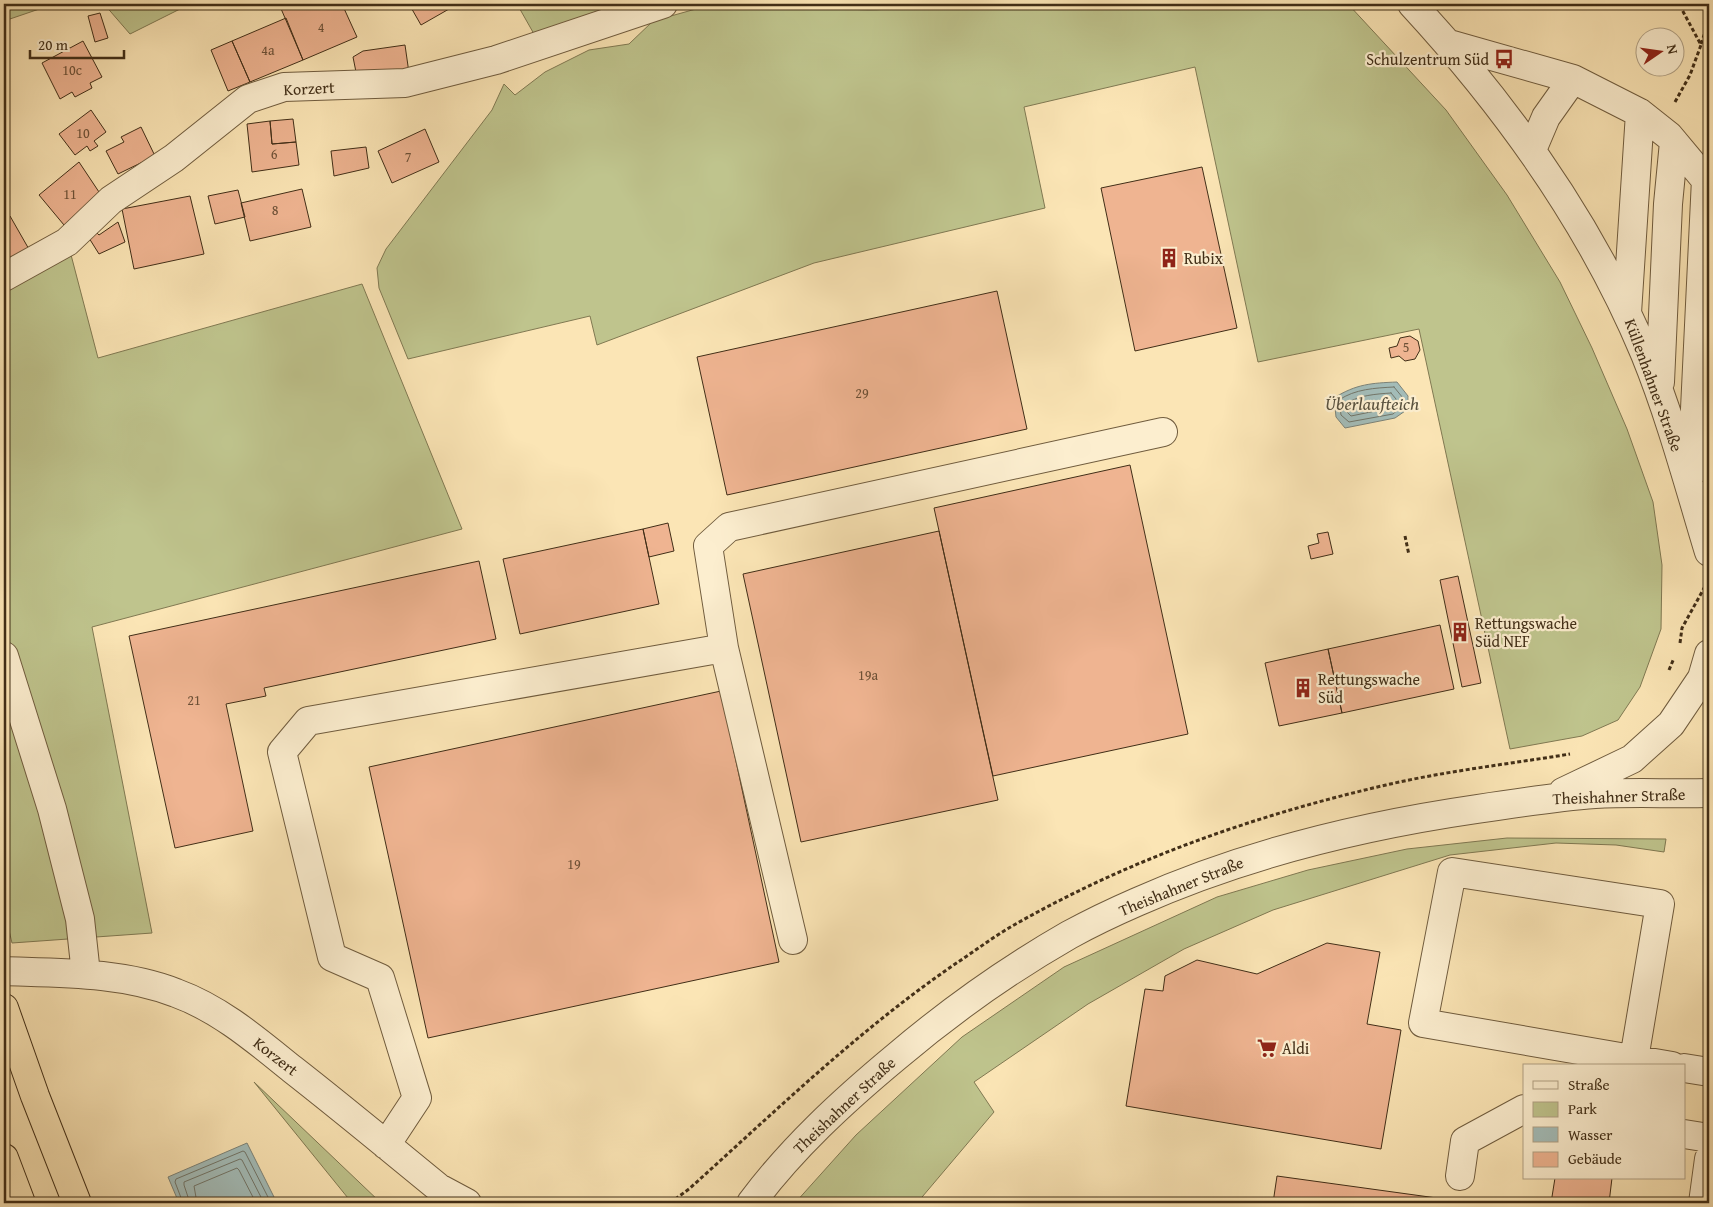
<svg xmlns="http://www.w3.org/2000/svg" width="1713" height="1207" font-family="'Gentium Book Plus',serif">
  <rect width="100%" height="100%" fill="#fbe5b5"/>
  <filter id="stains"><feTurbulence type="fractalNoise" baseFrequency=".004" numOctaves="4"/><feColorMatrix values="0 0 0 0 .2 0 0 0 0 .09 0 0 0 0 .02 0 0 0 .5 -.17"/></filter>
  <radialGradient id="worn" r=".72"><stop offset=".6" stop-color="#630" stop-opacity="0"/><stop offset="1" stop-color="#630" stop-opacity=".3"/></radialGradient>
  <path fill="#bfc48d" stroke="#807952" d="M4,4H54L4,21Z
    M104,4H190L130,34Z
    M517,4H632L534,34Z
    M743,4C758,4 774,3 789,4C829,6 876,16 915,4H1348L1446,110L1507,195L1560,282L1592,348L1627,429L1653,502L1662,565L1661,629L1640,687L1618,720L1582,736L1510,749L1419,329L1258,362L1195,67L1024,107L1045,208L814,263L597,345L590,316L408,359L379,288L377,268L386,249L492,110L504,84L515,95L545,72L589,50L629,44L653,21L703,7Z
    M70,251L98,358L362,284L462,529L92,627L152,933L12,943L4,909V287Z
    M1507,838L1666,839L1664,852L1616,845L1556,843L1450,855L1273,910L1184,949L1088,1004L974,1082L994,1112L917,1203H795L856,1135L962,1037L1064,967L1217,897L1308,870L1407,849Z
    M254,1082L381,1203H352Z"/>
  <path fill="#a3bcb8" stroke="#7c8378" d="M1397,382L1408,396V409L1395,418L1345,428L1336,417L1334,398C1356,384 1372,383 1397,382Z
    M247,1143L277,1203H179L168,1177Z"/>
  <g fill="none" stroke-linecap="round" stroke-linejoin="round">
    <path stroke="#727568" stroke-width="1" d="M1394,387L1403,398L1402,406L1393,414L1349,422L1341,415L1339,400C1355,389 1375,388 1394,387Z
      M1391,393L1396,399L1397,402L1390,408L1351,416L1347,412L1346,404C1358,395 1377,394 1391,393Z
      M183,1203L175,1182L176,1179L243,1151L245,1152L271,1203
      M190,1203L184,1185V1182L240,1159L242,1160L264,1203
      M197,1203L194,1186L237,1168L239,1170L256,1203"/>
  </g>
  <path fill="#efb491" stroke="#412e17" d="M279,4H342L357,37L303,60Z
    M409,4H446L449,9L421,25Z
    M100,13L108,38L95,42L88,16Z
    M286,18L303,60L250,82L232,41Z
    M83,41L102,77L90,83L92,88L75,97L72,92L60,99L42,63Z
    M232,41L250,82L228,91L211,50Z
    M405,45L409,73L357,77L353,57L363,51Z
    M91,110L106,132L94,141L98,146L90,151L87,146L75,155L59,134Z
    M293,119L296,142L272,144L270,121Z
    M270,121L272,144L296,142L299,165L252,172L247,124Z
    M141,127L155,156L118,174L106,151L124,142L121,137Z
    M425,129L439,162L392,183L378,151Z
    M366,147L369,168L334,176L331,151Z
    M79,162L99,192H98L101,197L64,225L39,195Z
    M1202,167L1237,328L1135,351L1101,188Z
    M302,189L311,227L250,241L241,203Z
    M238,190L245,217L215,224L208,196Z
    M190,196L204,254L134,269L122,209Z
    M10,216L30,251L4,266V219Z
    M118,222L125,242L99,254L89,238L97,233L99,235Z
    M997,291L1027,429L727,495L697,357Z
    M1410,336L1418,341L1420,350L1415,359L1405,361L1399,356L1391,358L1389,348L1397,346L1400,338Z
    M1130,465L1188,734L993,776L934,508Z
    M668,523L674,551L649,557L643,529Z
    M643,529L659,604L520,634L503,559Z
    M939,531L998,800L801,842L743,574Z
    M1328,532L1333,554L1311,559L1308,546L1319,543L1317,534Z
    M479,561L496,639L264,688L266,696L226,704L253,831L175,848L129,636Z
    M1458,576L1481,683L1462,687L1440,580Z
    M1440,625L1454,689L1342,713L1328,649Z
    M1328,649L1342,713L1279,726L1265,663Z
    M721,691L779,962L428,1038L369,767Z
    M1327,943L1380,952L1367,1024L1401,1030L1381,1149L1126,1106L1145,989L1163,991L1165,976L1197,960L1257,974Z
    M1277,1176L1473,1203H1273Z
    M1555,1178H1612L1609,1203H1551Z"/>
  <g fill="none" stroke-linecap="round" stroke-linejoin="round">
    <defs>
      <path id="minor" d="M1412,4C1507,107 1591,224 1645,354C1671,418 1689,486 1709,552
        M1449,44L1573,79L1640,113L1669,136L1709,184
        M1532,150L1546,117L1573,79
        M4,277L67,242L111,200L174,158L248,99L284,87L405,83L496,60L663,4
        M1627,313L1640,113
        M1660,382L1668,204L1674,142
        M1692,472L1706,179
        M724,648L793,940
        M4,656L52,809L80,919L86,974
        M1563,792L1632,759L1671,724L1702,678L1709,654
        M4,971C60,973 123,972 176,993C220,1009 256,1040 292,1069C342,1108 390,1148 439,1188L467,1203
        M1634,1059L1660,904L1452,872L1423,1023L1672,1066
        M1684,1068L1709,1072
        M1684,1134L1709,1138
        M386,1145L417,1098L380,978L332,957L282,752L308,721L724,648L708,546L729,527L1163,432
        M1460,1176L1465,1141L1524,1109
        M751,1203C792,1148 843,1101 896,1057C949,1012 1008,970 1069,935C1091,923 1114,912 1137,902C1245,854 1360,826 1477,809C1516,803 1555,797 1595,794C1633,792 1671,794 1709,793
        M1703,1203L1709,1159"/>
      <path id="highway" d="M4,1008L35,1096L77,1203
        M4,1158L21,1203"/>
    </defs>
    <use href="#minor" stroke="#705c3e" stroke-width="30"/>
    <use href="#highway" stroke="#412e17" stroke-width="30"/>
    <path stroke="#412e17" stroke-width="3" stroke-dasharray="4 2.5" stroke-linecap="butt" d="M1701,44L1709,21
      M1675,102L1690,75L1701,45L1679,4
      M1405,536L1409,555
      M1680,643L1682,628L1708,581
      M1669,670L1674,658
      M670,1203L689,1189C779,1108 866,1023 967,956C983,945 998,934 1014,925C1130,859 1256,815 1386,785C1446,771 1509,764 1570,754"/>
    <use href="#minor" stroke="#fceecf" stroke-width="28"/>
    <use href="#highway" stroke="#fbe5b5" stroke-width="28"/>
  </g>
  <defs>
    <symbol id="bus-bare" viewBox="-9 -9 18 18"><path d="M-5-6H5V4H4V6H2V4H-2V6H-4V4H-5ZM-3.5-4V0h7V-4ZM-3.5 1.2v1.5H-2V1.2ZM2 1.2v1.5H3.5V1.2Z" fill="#8f2418" stroke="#fceecf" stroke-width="2.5" paint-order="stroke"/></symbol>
    <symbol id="building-bare" viewBox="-9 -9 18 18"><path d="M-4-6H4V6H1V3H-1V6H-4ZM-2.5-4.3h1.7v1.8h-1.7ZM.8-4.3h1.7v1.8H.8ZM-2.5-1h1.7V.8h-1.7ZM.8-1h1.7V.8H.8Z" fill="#8f2418" stroke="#fceecf" stroke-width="2.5" paint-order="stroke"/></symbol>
    <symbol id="supermarket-bare" viewBox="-9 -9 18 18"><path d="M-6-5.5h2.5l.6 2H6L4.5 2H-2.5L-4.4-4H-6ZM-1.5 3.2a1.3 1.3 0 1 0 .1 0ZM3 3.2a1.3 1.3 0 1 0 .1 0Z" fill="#8f2418" stroke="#fceecf" stroke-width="2.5" paint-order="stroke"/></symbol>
  </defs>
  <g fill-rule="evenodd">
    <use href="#bus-bare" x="1490" y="45" width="28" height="28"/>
    <use href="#building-bare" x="1155" y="244" width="28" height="28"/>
    <use href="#building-bare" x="1446" y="618" width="28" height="28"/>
    <use href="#building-bare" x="1289" y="674" width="28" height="28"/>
    <use href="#supermarket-bare" x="1253" y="1034" width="28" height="28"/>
  </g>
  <g text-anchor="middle" stroke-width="4.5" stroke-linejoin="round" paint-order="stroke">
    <g font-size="14" fill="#6c5036">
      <text x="321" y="32">4</text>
      <text x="268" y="55">4a</text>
      <text x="72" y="75">10c</text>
      <text x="83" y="138">10</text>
      <text x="274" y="159">6</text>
      <text x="408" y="162">7</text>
      <text x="70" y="199">11</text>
      <text x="275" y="215">8</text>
      <text x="1406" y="352">5</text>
      <text x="862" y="398">29</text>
      <text x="868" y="680">19a</text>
      <text x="194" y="705">21</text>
      <text x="574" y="869">19</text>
    </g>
    <g font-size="16" fill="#412e17" stroke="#fceecf" text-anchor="start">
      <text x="1489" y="65" text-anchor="end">Schulzentrum Süd</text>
      <text x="1184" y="264">Rubix</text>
      <text x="1475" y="629">Rettungswache<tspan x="1475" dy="18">Süd NEF</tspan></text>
      <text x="1318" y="685">Rettungswache<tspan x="1318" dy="18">Süd</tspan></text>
      <text x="1282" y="1054">Aldi</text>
    </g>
    <g font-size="16" fill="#412e17" stroke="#fceecf">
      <text transform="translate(309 88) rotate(-3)" y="6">Korzert</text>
      <text transform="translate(1654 385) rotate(70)" y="6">Küllenhahner Straße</text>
      <text transform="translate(1619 796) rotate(-2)" y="6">Theishahner Straße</text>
      <text transform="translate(1181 886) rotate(-22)" y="6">Theishahner Straße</text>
      <text transform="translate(276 1056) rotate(38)" y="6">Korzert</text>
      <text transform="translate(844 1105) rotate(-43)" y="6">Theishahner Straße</text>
    </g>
    <g font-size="18" font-style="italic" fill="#5a523f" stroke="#fceecf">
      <text x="1372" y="410">Überlaufteich</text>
    </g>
  </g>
  <rect width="1713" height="1207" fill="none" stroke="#fbe5b5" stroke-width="20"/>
  <rect x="5" y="5" width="1703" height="1197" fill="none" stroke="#412e17" stroke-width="2.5"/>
  <rect x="10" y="10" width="1693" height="1187" fill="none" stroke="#412e17"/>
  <rect x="1523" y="1064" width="162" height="115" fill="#fceecf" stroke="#b1a185"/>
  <rect x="1533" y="1081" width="25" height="8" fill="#fceecf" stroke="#b1a185"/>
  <text x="1568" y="1090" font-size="15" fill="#412e17">Straße</text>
  <rect x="1533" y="1102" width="25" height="15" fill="#bfc48d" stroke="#b1a185"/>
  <text x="1568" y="1114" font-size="15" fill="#412e17">Park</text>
  <rect x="1533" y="1127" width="25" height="15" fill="#a3bcb8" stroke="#b1a185"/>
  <text x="1568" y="1140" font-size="15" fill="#412e17">Wasser</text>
  <rect x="1533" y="1152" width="25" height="15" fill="#efb491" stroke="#b1a185"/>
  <text x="1568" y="1164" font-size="15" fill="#412e17">Gebäude</text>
  <g transform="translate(1660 52) rotate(77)"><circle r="24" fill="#fceecf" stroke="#b1a185"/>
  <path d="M0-4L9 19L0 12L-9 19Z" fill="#8f2418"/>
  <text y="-8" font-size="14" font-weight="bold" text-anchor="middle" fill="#412e17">N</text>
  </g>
  <path d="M30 50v8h94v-8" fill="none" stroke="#412e17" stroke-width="2.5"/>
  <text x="38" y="50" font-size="15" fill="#412e17" stroke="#fceecf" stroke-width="4" paint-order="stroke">20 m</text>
  <rect width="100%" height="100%" filter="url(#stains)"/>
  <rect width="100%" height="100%" fill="url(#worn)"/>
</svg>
